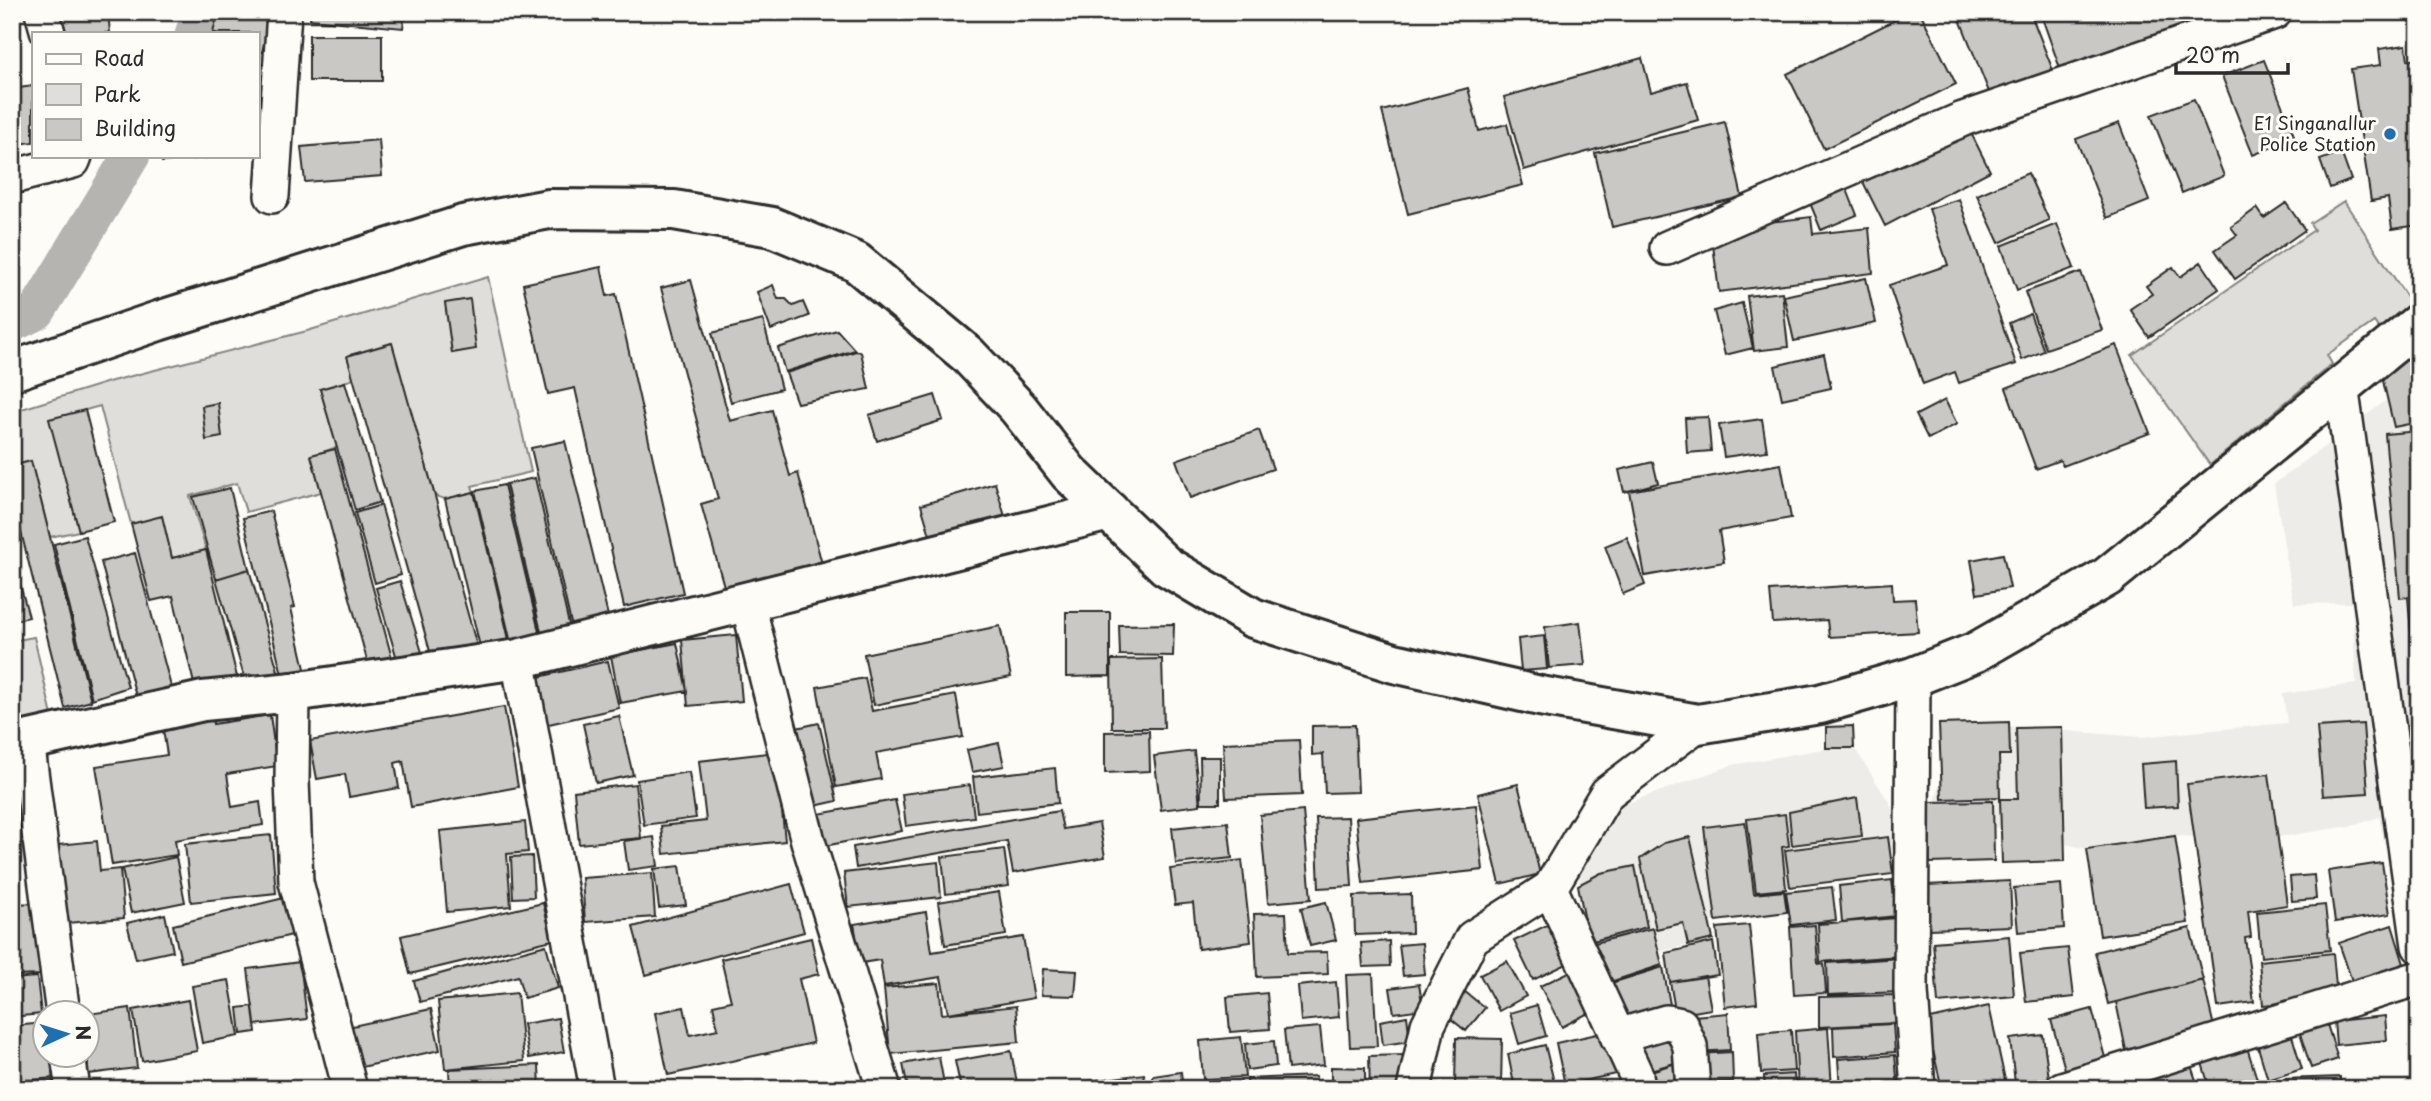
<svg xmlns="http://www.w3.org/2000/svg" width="2431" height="1101" font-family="'Playpen Sans',sans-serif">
  <rect width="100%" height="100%" fill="#fdfcf7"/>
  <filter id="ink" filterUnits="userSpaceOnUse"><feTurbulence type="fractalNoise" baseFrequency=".0143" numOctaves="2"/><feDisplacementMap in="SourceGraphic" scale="14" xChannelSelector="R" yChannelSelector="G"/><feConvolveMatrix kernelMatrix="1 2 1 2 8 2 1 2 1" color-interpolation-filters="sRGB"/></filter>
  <g filter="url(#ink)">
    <path fill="#edece8" d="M2419,376V993L2413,989L2379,817L2356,825L2266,839L2175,836L2087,849L1994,827L1931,818L1955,722L2140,737L2287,723L2283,694L2356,684L2352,603L2294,604L2274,484Z
      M1852,744L1894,810L1896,848L1890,850L1888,837L1786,850L1790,891H1785L1709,923L1713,939L1659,952L1662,965L1604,984L1589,942L1577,865L1617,807L1732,765Z"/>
    <path fill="#dfdeda" stroke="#858482" stroke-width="2" d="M2344,201L2412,305L2380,330L2374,322L2327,355L2332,364L2210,465L2132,355L2314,230L2310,223Z
      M488,277L531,472L472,486L474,492L445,499L435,496L391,343L347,356L354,379L320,389L337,447L311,456L321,492L246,512L237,483L190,496L206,550L172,558L162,517L131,524L100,406L50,420L79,531L50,537L31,461L12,466V412L112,381L307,331Z
      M34,637L55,729L12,727V641Z"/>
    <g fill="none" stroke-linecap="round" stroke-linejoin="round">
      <path stroke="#b5b4b1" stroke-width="38" d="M194,33L202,12
        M12,323L37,311L131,156"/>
    </g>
    <path fill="#c9c8c4" stroke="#2b2b2b" stroke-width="2" d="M61,12H108L110,33H64Z
      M218,12H240L270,20L262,52H257V33H213Z
      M311,12H405L403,28L310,19Z
      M1911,12H1920L1956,84L1824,149L1787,74Z
      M1957,12H2030L2054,73L1991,97Z
      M2040,12H2240L2062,74Z
      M309,35H382V81H309Z
      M2406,45L2408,60L2419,59V225L2392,229L2388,198L2371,201L2351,69L2381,65L2379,49Z
      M1642,58L1651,92L1687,82L1698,120L1524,170L1504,97Z
      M2264,60L2295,138L2253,155L2222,76Z
      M33,86V142L12,145V89Z
      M1468,88L1479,131L1507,124L1523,185L1408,214L1382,111Z
      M2194,99L2224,176L2182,193L2151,115Z
      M1725,122L1742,197L1612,227L1595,153Z
      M2119,123L2149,201L2107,218L2076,139Z
      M1968,127L1990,171L1885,226L1863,182Z
      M379,140L382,176L305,182L301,147Z
      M2341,152L2351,180L2330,188L2320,160Z
      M162,156H231L162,162Z
      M2028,173L2049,220L1999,243L1977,195Z
      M1844,182L1857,215L1821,230L1808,198Z
      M1959,199L2016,364L1959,383L1955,372L1923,384L1889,285L1948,265L1929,209Z
      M2286,203L2305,230L2235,279L2215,250L2237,235L2231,227L2257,208L2264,218Z
      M1811,217L1813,234L1869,228L1873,273L1719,292L1711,229Z
      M2057,224L2074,268L2017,290L2001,246Z
      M2201,262L2219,289L2149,337L2130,309L2152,294L2146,286L2173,267L2180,277Z
      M601,267L607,296L616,294L683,593L624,607L575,388L548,394L523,284Z
      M2081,272L2102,330L2046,349L2025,292Z
      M1866,278L1876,323L1794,341L1784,296Z
      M691,280L730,421L772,410L790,476L798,473L822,564L725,590L701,504L718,499L661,288Z
      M773,285L778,299H786L793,306L803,302L809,316L771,330L757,292Z
      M1782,292L1788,347L1754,351L1747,296Z
      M470,299L476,349L452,353L445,303Z
      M1742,303L1753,348L1725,355L1714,311Z
      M2030,314L2044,351L2022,360L2009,323Z
      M763,320L781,389L731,402L712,333Z
      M837,330L855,350L785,372L778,348Z
      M392,343L478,650L433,662L347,356Z
      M2116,345L2150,433L2063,466L2060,460L2036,469L2006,388Z
      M856,351L861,352L869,389L797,403L786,373Z
      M1824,354L1831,388L1782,399L1775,366Z
      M2419,354V422L2394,427L2379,364Z
      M345,382L380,502L355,510L320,389Z
      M935,395L943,420L877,441L869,415Z
      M1945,400L1957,424L1928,439L1916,415Z
      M218,403L222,437L206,440L202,406Z
      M85,410L114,522L79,531L49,419Z
      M1708,417L1711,451L1687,453L1685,418Z
      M1762,419L1767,451L1724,457L1719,425Z
      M1259,430L1273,469L1190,498L1176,460Z
      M2419,431V731L2408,597L2400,598L2385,434Z
      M565,441L610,624L573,632L531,448Z
      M335,449L395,669L371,675L311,455Z
      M31,461L91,701L65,708L12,496V466Z
      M1653,462L1658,483L1624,492L1619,470Z
      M1781,464L1791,518L1719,531L1724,562L1645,576L1629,491Z
      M535,478L571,633L543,640L506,484Z
      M995,483L1007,523L933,545L921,505Z
      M504,485L541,640L512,647L475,491Z
      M230,488L249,569L216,579L193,497Z
      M474,492L511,648L482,655L445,499Z
      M381,505L401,575L375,583L355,513Z
      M271,511L295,607L291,608L306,673L283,678L243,518Z
      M162,516L172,558L206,550L238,681L196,692L173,596L151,601L131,524Z
      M85,536L128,687L92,699L54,544Z
      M1627,537L1645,585L1623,594L1605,546Z
      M135,553L173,694L138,704L101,562Z
      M2003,554L2010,588L1977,594L1971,560Z
      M12,555L29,617L12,621Z
      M249,569L280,678L247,687L216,579Z
      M400,581L425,662L400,669L376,588Z
      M1892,583L1893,600L1915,599L1918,632L1829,637L1827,620L1773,623L1770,591Z
      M1066,612H1110V676L1066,677Z
      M1580,622L1585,665L1549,668L1545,627Z
      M1174,624L1173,656L1120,655L1119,625Z
      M1000,626L1011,677L874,705L864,654Z
      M736,635L742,701L688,706L682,640Z
      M1544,636L1547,669L1521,671L1518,639Z
      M677,643L687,691L620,703L611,656Z
      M1162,659L1164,728H1112L1111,660Z
      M608,661L619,708L540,726L530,679Z
      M865,678L872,711L956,695L963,737L876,753L881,779L836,787L817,687Z
      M504,707L518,787L411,807L403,761L395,763L399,788L349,797L345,774L317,779L310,741Z
      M212,715L213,724L270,715L277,766L227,774L232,807L260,802L263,825L175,840L177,855L112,865L96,766L167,755L162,723Z
      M619,716L633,775L596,783L583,724Z
      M2009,722L2010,755H1999L2000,797L1942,799L1939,724Z
      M819,723L837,801L810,807L792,729Z
      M2363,724L2368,793L2323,796L2317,727Z
      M1355,725L1358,792L1325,793L1323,754L1312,755V726Z
      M1853,726L1854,748H1826V727Z
      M2062,727L2065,861L2002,863L2000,799H2018L2016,728Z
      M1149,731L1150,771L1105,773V732Z
      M1299,740L1302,795L1226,798L1223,743Z
      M999,743L1004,766L972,772L967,750Z
      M1194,751L1200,805L1161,810L1154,756Z
      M776,752L785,841L664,854L661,826L706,821L699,761Z
      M1200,757H1220V803H1201Z
      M2176,761L2178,806L2144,808L2141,764Z
      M1055,768L1058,803L977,812L973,777Z
      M689,772L696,818L644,825L637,780Z
      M2269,774L2287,905L2248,911L2251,937L2245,938L2254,1002L2218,1007L2187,784Z
      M635,784L641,838L579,844L574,791Z
      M1518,784L1540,874L1500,884L1478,794Z
      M970,785L974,817L906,826L902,794Z
      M1857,798L1862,836L1792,845L1789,812Z
      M895,800L902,831L819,847L813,815Z
      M1993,801L1994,861L1930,863L1928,802Z
      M1476,805L1483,870L1363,883L1356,818Z
      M1059,811L1063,829L1099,823L1105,857L1013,873L1007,841L856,868L853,847Z
      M1303,811L1311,899L1268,903L1260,815Z
      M1785,814L1789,846L1782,847L1786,889L1756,892L1747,819Z
      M1348,817L1352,886L1319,888L1316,818Z
      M525,822L528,852L507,854L511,906L447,912L440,831Z
      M1228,822L1232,858L1176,864L1172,828Z
      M1745,822L1754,894L1784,891L1787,912L1716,921L1704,827Z
      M271,835L276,893L191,902L185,844Z
      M2175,836L2188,923L2100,936L2087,849Z
      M654,837L658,866L628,870L624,841Z
      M1690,837L1713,939L1688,945L1683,923L1656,929L1640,859L1664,843Z
      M1888,837L1893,874L1790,887L1785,850Z
      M97,841L100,871L120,869L124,918L56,924L49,846Z
      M1004,849L1009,886L946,894L942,857Z
      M532,856L534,897L513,898L511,857Z
      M176,857L185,902L131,913L122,869Z
      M1242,860L1251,942L1198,949L1193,903L1175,905L1170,869Z
      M938,862L941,897L848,907L844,873Z
      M2382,863L2390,914L2335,922L2328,871Z
      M680,866L686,905L659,908L654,869Z
      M1635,866L1647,927L1589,942L1578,885L1601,873Z
      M652,873L655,917L585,922L582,878Z
      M2314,875L2316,899L2292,901L2290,877Z
      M1892,880L1896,916L1842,922L1839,886Z
      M2010,881L2012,926L1929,929L1927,885Z
      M791,884L804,932L646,975L633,927Z
      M2061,884L2064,928L2018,932L2014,888Z
      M1832,887L1836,920L1791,925L1786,892Z
      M999,892L1006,935L945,945L938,902Z
      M1411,894L1412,933L1355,935L1354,896Z
      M284,898L292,935L181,962L173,925Z
      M1326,902L1336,940L1310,946L1301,908Z
      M39,903L43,975L12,976V904Z
      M543,903L552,940L410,974L401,936Z
      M2325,905L2330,950L2261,957L2257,912Z
      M926,912L932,952L1023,937L1034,998L948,1013L941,977L884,986L880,960L861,963L854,924Z
      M1286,913L1288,953L1327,952L1328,974L1257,977L1254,914Z
      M165,914L173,951L136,959L127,923Z
      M1897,918L1900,956L1820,962L1818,924Z
      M1551,923L1571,962L1533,980L1514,941Z
      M1749,925L1757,1003L1725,1007L1717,928Z
      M1815,925L1818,964L1824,963L1826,993L1794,995L1790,927Z
      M2392,925L2404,964L2352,981L2339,943Z
      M1653,928L1662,965L1604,984L1591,944Z
      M2190,928L2203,980L2108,1004L2095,952Z
      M2009,936L2014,996L1938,1003L1933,942Z
      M811,938L819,974L799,979L813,1043L668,1075L655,1013L684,1007L690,1035L718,1029L713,1005L731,1001L721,959Z
      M1389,941L1390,966L1363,967L1361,943Z
      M1713,942L1718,975L1670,982L1666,953Z
      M1422,943L1425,974L1403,976L1399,945Z
      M546,945L558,988L524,998L518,976L420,1002L414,981Z
      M2068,948L2074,997L2026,1002L2020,953Z
      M2333,953L2337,997L2263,1005L2259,961Z
      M1900,958V992L1828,995L1827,963Z
      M1507,961L1526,996L1499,1011L1480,975Z
      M300,962L307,1019L255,1025L248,969Z
      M1663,967L1672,1015L1624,1032L1605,985Z
      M1043,969L1077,971L1075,996L1041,995Z
      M1575,969L1596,1009L1562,1027L1540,986Z
      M1373,974L1377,1046L1350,1047L1346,975Z
      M1705,976L1711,1009L1676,1015L1670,982Z
      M37,977L41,1014L12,1017V979Z
      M229,980L239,1036L202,1043L192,986Z
      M2203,980L2215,1031L2127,1055L2116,1002Z
      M1336,982L1339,1017L1301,1021L1298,986Z
      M939,983L942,1014L1016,1006L1019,1042L890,1054L884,988Z
      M1419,984L1423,1009L1394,1013L1390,988Z
      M1464,991L1485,1008L1466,1031L1445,1014Z
      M517,993L524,1061L445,1069L438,1001Z
      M1267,993L1270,1029L1230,1032L1227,997Z
      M1897,995L1898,1023L1819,1027V997Z
      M188,1000L197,1051L142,1061L133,1010Z
      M1537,1005L1546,1036L1519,1044L1510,1013Z
      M253,1006L256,1032L241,1034L238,1008Z
      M1989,1006L2007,1089H1942L1926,1020Z
      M130,1008L137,1068L88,1074V1014Z
      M431,1009L440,1050L357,1068L348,1027Z
      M2092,1009L2107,1065L2067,1076L2051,1020Z
      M1728,1013L1730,1050L1697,1052L1694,1016Z
      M2324,1015L2338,1059L2311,1068L2297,1024Z
      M1407,1016L1410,1041L1383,1045L1380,1021Z
      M2385,1016L2387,1040L2336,1045L2334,1021Z
      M558,1018L564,1052L529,1058L523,1024Z
      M46,1023V1056H52L54,1078L12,1082V1026Z
      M1893,1024L1895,1052L1834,1057L1833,1027Z
      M2289,1026L2302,1069L2268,1080L2255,1037Z
      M1320,1027L1324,1065L1288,1069L1284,1030Z
      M1668,1028L1678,1062L1640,1073L1630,1039Z
      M1828,1028L1832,1089H1798L1795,1031Z
      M1791,1030L1794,1071L1761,1073L1758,1033Z
      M1611,1031L1620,1073L1565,1085L1556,1043Z
      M2043,1035L2049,1078L2015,1083L2010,1039Z
      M1241,1037L1245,1077L1203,1079L1200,1041Z
      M1456,1038L1502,1039L1501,1086L1455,1085Z
      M2244,1038L2257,1079L2226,1089H2210L2199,1053Z
      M1274,1041L1276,1066L1247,1070L1245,1044Z
      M1545,1045L1554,1082L1515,1089L1508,1054Z
      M1011,1051L1017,1083L989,1089H961L955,1061Z
      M1732,1052L1733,1081L1699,1083L1697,1054Z
      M1405,1055L1406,1089H1370L1369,1056Z
      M1895,1055L1898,1089H1840L1838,1059Z
      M939,1057L945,1089H908L903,1064Z
      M2189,1060L2199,1089H2148L2144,1075Z
      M1676,1063L1689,1089H1647L1645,1073Z
      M539,1065L540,1089H450L449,1069Z
      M1331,1067L1365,1068V1089H1331Z
      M1181,1072L1183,1089H1154L1153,1076Z
      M1144,1074L1146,1089H1090L1089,1081Z
      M1794,1074L1795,1089H1765L1764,1076Z
      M1316,1076V1089H1248L1247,1079Z
      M2340,1077V1089H2284V1079Z
      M58,1081L59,1089H12V1085Z
      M1241,1082L1242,1089H1194V1083Z
      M1077,1083L1078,1089H1043L1042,1088Z"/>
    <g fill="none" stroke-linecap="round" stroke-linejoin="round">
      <defs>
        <path id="minor" d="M42,12L48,33
          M12,177L73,161L75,156
          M272,196L284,12
          M1667,248L1963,119L2275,12
          M2341,385L2419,946
          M748,604L808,841L884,1089
          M518,659L597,1089
          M1913,677L1911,991L1918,1089
          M293,692L292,781L296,882L350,1089
          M27,741L63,1014
          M1550,888L1636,1075L1638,1089
          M1617,1036L1666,1022L1681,1025L1690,1046L1693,1089
          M68,1056L73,1089
          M1414,1089L1428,1025L1472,938L1550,888L1607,793L1698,724
          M2062,1089L2419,978"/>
        <path id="tertiary" d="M12,744L203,701L293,692L518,659L1109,511"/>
        <path id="secondary" d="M12,371L158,321L463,225L549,209L674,210L772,227L856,262L968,355L1018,408L1069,473L1166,566L1253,618L1394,663L1540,696L1698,724L1820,704L1913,677L1976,652L2107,577L2419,323"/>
      </defs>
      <use href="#minor" stroke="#2b2b2b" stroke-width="38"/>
      <use href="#tertiary" stroke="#2b2b2b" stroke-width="44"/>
      <use href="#secondary" stroke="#2b2b2b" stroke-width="44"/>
      <use href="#minor" stroke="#fdfcf7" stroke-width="33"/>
      <use href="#tertiary" stroke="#fdfcf7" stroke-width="38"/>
      <use href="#secondary" stroke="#fdfcf7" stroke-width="38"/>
    </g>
  </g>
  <circle fill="#1f6fb2" stroke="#fdfcf7" stroke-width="2.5" cx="2390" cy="134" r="7"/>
  <g text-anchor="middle" stroke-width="6" stroke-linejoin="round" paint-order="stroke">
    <g font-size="18" fill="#2b2b2b" stroke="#fdfcf7" text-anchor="end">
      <text x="2376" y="130">E1 Singanallur<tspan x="2376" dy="21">Police Station</tspan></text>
    </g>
  </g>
  <rect width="2431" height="1101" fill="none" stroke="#fdfcf7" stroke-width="42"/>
  <rect x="21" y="21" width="2389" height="1059" fill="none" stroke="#2b2b2b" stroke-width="2.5" filter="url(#ink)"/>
  <rect x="32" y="32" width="228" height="126" fill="#fdfcf7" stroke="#a9a8a5" stroke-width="2"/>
  <rect x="46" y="54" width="35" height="10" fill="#fdfcf7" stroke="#a9a8a5" stroke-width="2"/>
  <text x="94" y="66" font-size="21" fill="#2b2b2b">Road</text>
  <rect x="46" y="84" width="35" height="21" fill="#dfdeda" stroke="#a9a8a5" stroke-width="2"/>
  <text x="94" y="102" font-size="21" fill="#2b2b2b">Park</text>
  <rect x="46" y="119" width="35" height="21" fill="#c9c8c4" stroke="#a9a8a5" stroke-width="2"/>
  <text x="94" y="136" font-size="21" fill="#2b2b2b">Building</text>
  <g transform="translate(66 1034) rotate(86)"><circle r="33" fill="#fdfcf7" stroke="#a9a8a5" stroke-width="2"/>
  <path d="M0-5L12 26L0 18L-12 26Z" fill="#1f6fb2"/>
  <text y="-10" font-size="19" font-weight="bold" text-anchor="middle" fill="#2b2b2b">N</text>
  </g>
  <path d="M2176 63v10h112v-10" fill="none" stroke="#2b2b2b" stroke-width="3.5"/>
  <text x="2186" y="63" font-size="21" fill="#2b2b2b" stroke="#fdfcf7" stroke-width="5" paint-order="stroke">20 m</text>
</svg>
